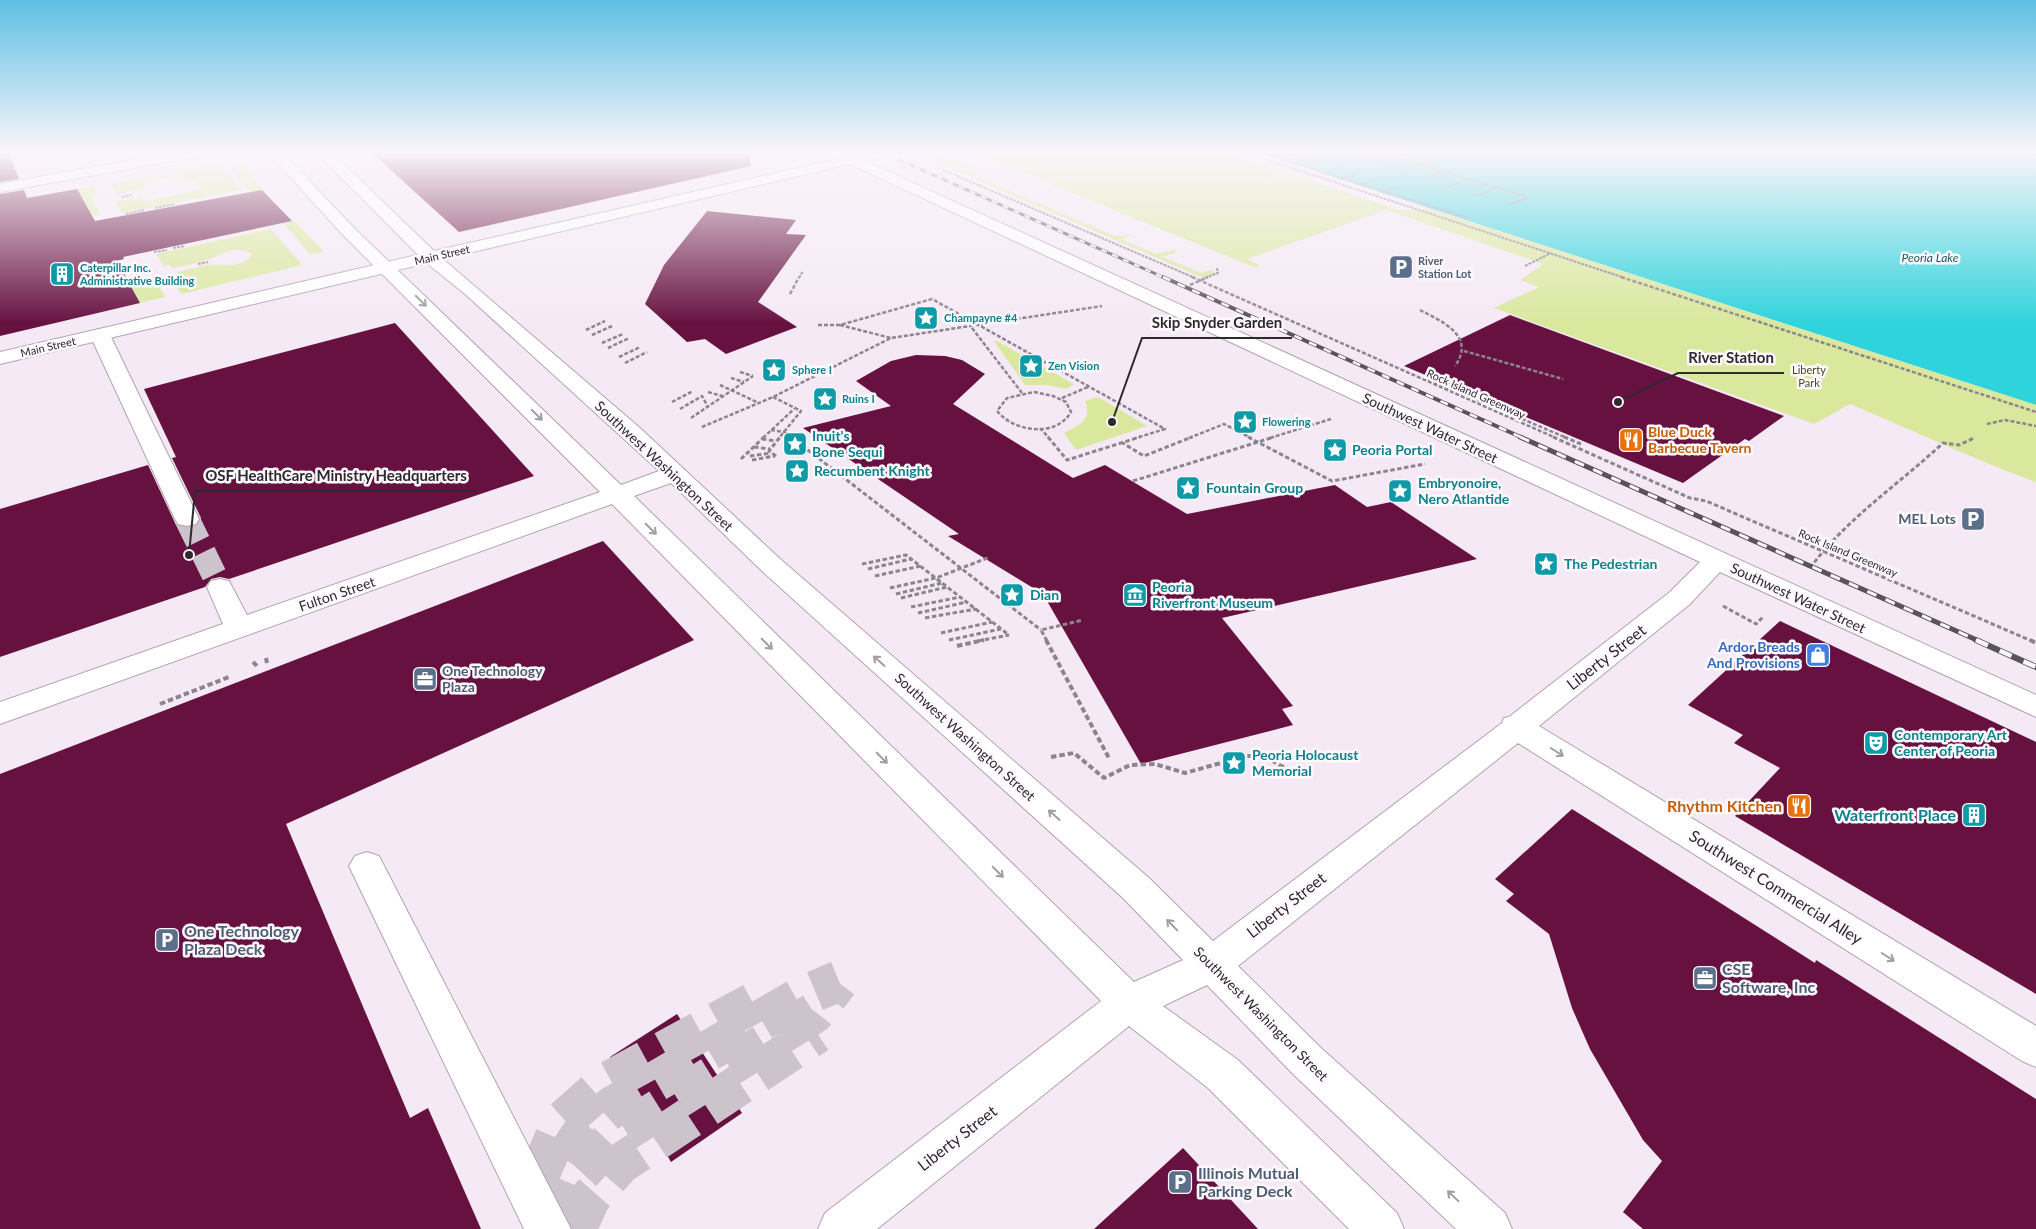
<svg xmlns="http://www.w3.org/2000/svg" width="2036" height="1229" font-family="Lato,sans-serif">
  <rect width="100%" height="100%" fill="#f5e9f5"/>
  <path fill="#d9e89d" d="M971,152H1224L1399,210L1430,209L2036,405V482C1973,459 1912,430 1850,404L1814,424L1494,308L1539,287L1521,280L1543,264L1386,210L1247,259L1261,266L1254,267Z
    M942,156L977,168L979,171L974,175L1115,236L1134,234L1121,239L1156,254L1174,250L1177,252L1163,257L1201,273L1211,270L1216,273L1203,278L928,159Z
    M219,164L240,190L122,213L116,202L142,197L145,202L202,189L196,180L182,183L178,176L142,183L145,189L117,194L111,184Z
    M243,165L263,190L251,192L231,168Z
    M93,186L97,195L90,196L101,215L92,217L77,189Z
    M295,221L323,251V252L310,254L283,223Z
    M271,229L302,265L181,294L172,277L178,276L177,272C187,270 198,266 208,265C221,264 245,269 252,254C234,243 218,257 204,261C194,264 183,266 173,268L170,265L164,266L156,254Z
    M156,281L165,297L140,303L131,286Z
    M994,341H997L1074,384L1066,389L1047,385H1025Z
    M1098,397L1147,426L1076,450L1064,433C1079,426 1093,419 1085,401Z"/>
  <path fill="#2fd3dc" d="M1256,152H2036V405Z"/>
  <path fill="#661140" d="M0,152H8L19,179L0,182Z
    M371,152H749L751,166L459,232Z
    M77,189L95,221L262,190L292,221L123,257L124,259L117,261L140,303L0,336V194L24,190L27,198Z
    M707,211L796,220L786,234L806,235L758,302L797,327L726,354L705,339L687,342L645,304L664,265Z
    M1510,315L1784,416L1749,441L1745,439L1683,483L1404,366Z
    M395,323L534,476L229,579L220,577L211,579L205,587L0,657V509L148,465L176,525L187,528L196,526L201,518L172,458L176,457L144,389Z
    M916,355L945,356L962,360L985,374L953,404L1073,478L1105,465L1187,514L1335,485L1367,507L1391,502L1477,559L1222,618L1293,706L1282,709L1293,725L1141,764L1043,594L948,536L959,534L803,428L891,406L856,381L891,361Z
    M603,541L694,640L286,824L410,1118L428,1108L481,1229H0V774Z
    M1780,621L2036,742V994L1735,816L1780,768L1734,743L1743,735L1688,705Z
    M1572,809L1815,963L1816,960L2036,1099V1229H1643L1623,1212L1662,1161L1643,1140L1590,1049L1572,1008L1549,934L1506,901L1514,894L1495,879Z
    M677,1014L742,1113L671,1162L610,1057Z
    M1183,1148L1258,1229H1094Z"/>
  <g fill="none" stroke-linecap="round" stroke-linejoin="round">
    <path stroke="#cdc3cd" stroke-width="25" stroke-dasharray="25 12" stroke-linecap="butt" d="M187,519L220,587"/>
    <path stroke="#cdc3cd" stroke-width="41" stroke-dasharray="41 20" stroke-linecap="butt" d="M539,1175L562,1122L606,1083L753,1003
      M540,1215L560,1167L580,1136L612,1107L801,997L839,981
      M560,1229L567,1203L581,1172L612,1139L814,1013L838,982
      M576,1229L590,1198L620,1164L817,1033"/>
    <defs>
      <path id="minor" d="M176,152H209L202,156L0,192V184Z
        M267,152H282L355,229L621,485L659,471L465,294L424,261L316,152H331L434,251L838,159L828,152C837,152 844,153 852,155C856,155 884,152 892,152L890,155L865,161L2036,695V717L1720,572L1690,604L1539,726L2036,1026V1067L2022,1061L1518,743L1238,966L1321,1048L1505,1213L1512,1229H1456L1293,1074L1207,985L1163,1006L1238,1060L1397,1213L1404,1229H1349L1208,1088L1129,1026L877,1229H818L825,1213L1101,1001L612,504L0,724V702L223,624L207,587L211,581L220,579L229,581L247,615L600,492L343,235ZM850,164L1700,562L1670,592L1509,717L1504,718L1502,723L1213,941L1149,878L779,558L640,428L443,259ZM671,483L761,570L1123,898L1183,960L1134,982L634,496Z
        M100,329L107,331L110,335L199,519L196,524L187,526L178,524L175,519L90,335L93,331Z
        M367,852L379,856L571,1229H524L349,866L355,856Z"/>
      <path id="major" d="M430,252L436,253L438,257L436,261L0,364V352Z"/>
    </defs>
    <use href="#minor" stroke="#b0a4af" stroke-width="2"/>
    <use href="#major" stroke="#b0a4af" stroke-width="2"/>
    <path stroke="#8d858d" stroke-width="2" stroke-dasharray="3 1" stroke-linecap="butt" d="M1243,152L1625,278
      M1261,152L1468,218
      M1378,152L1528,197L1509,205
      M1271,155L1280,152
      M1360,158L1377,152
      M1288,161L1302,157
      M1380,164L1399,159
      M1306,167L1320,162
      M943,170L1195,278
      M1401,171L1417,165
      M1326,172L1339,168
      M1343,178L1356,174
      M1424,178L1441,172
      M1362,185L1376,180
      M1448,187L1467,180
      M1383,191L1396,186
      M1477,196L1496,188
      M122,197L132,195
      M155,208L175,204
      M126,214L144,210
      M173,248L185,246
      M154,252L167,250
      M198,264L208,262
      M1525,266L1551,253
      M799,278L803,271
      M1205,278L1218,273L1217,268"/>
    <path stroke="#8d858d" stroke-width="2.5" stroke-dasharray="4 2" stroke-linecap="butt" d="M1192,277L1556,438
      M1621,277L2036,412
      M1190,285L1208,277
      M790,294L799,277
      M1420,310C1443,322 1476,336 1455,366
      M818,325H840L932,299L1165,429L1136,438
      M840,325L891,338
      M972,328L1022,393
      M586,330L605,321
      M592,335L612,326
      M602,343L623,334
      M608,348L629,338
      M1464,351L1563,379
      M619,357L640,347
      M625,363L647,352
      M740,372L753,376
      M731,378L744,382
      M1428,379L1567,438
      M720,385L759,403
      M708,392L722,396
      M1034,392L1053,396L1066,402L1071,412C1056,438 1014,432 997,411L1007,398Z
      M773,397L801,411L779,438
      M1062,398L1088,387
      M672,402L693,391
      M680,409L702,396L708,407
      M691,418L753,376
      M1987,424L2005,420L2036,426
      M702,427L773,397L891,338L1102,306
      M1040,428L1049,438
      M771,430L784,432L793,438
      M763,438L794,409
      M1189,438L1224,424L1251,438
      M1270,438L1331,419"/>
    <path stroke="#8d858d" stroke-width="3" stroke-dasharray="4.5 2.5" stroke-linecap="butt" d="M791,437L1041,630
      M1048,437L1067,460L1140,437
      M1248,437L1332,481L1425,464
      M1553,437L1690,498L1706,501L2032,641
      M1564,437L1581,444
      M762,439L776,441
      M1121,442L1144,456L1192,437
      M754,447L770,449
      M750,456L771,453
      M776,456L769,451L780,437
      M741,459L764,437
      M752,460L775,456
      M1133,481L1274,437
      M862,564L906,555L1009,635
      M1810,568C1847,518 1898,485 1943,443L1959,445L1974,438
      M868,569L911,559
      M875,576L921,566
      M890,588L936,578L990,557
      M896,594L942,583
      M901,598L947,587
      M1723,606L1756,624L1764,616
      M911,607L960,597
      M918,613L967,602
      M925,618L976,609
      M941,633L992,622
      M949,640L1001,629
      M978,641L1009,635
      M1047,641L1041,630L1083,620"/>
    <path stroke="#8d858d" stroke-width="4" stroke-dasharray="5.5 3" stroke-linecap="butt" d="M1046,640L1110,760
      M2030,640L2036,643
      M957,646L984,640
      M266,658L267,663
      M253,662L257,666
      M160,704L229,677
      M1051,757L1074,753L1104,778L1130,765L1155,764L1185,773L1246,756H1265L1281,766L1303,774"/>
    <use href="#minor" fill="#fff" fill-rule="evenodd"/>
    <use href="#major" fill="#fff" fill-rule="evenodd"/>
    <defs>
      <path id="rail-far3" d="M882,152L1165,278"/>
      <path id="rail-far2" d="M1163,277L1523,438"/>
      <path id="rail-far1" d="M1520,437L1979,641"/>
      <path id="rail" d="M1976,640L2036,667"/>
    </defs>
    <use href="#rail-far3" stroke="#5a545a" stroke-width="3"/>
    <use href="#rail-far2" stroke="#5a545a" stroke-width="4"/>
    <use href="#rail-far1" stroke="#5a545a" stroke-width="5"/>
    <use href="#rail" stroke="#5a545a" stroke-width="6"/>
    <use href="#rail-far3" stroke="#fef9fe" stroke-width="2" stroke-dasharray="6" stroke-linecap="butt"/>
    <use href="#rail-far2" stroke="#fef9fe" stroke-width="2.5" stroke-dasharray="8" stroke-linecap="butt"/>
    <use href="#rail-far1" stroke="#fef9fe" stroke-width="3" stroke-dasharray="10" stroke-linecap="butt"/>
    <use href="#rail" stroke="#fef9fe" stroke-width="4.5" stroke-dasharray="13" stroke-linecap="butt"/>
  </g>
  <defs><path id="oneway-shaft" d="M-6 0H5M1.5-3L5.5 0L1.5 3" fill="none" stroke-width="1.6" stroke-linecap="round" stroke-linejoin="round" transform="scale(1.25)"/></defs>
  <g stroke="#a19fa0">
    <use href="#oneway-shaft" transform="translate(421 301) rotate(45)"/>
    <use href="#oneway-shaft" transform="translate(537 415) rotate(45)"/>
    <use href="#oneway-shaft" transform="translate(651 529) rotate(45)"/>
    <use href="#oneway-shaft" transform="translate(767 644) rotate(45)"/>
    <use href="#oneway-shaft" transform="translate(879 661) rotate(-138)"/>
    <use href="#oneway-shaft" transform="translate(1557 752) rotate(32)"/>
    <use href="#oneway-shaft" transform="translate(882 758) rotate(45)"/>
    <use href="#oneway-shaft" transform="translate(1054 815) rotate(-138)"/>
    <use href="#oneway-shaft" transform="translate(998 872) rotate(45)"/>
    <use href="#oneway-shaft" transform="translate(1172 925) rotate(-134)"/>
    <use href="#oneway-shaft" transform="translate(1888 957) rotate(32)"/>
    <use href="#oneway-shaft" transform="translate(1453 1196) rotate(-137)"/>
  </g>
  <linearGradient id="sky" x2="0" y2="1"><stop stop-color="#5ec0e3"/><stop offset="0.47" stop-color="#faf5fa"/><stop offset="1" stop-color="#faf5fa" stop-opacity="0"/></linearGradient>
  <rect width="2036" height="324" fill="url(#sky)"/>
  <defs>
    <symbol id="parking-square" viewBox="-11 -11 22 22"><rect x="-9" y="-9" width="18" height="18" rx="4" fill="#5c6f8a" stroke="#fef9fe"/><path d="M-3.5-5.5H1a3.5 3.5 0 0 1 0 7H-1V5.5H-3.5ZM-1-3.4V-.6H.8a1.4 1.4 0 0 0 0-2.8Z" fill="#fff"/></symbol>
    <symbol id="building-square" viewBox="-11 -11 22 22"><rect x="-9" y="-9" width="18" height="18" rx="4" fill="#0f9aa8" stroke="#fef9fe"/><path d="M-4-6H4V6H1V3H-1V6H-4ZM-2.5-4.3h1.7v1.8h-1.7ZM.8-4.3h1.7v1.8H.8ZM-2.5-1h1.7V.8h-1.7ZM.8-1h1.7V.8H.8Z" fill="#fff"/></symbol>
    <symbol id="sight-square" viewBox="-11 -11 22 22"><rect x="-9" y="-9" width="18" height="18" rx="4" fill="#0f9aa8" stroke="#fef9fe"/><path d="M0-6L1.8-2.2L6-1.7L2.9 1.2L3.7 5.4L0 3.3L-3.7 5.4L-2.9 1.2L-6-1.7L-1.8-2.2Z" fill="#fff"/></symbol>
    <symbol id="restaurant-square" viewBox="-11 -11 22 22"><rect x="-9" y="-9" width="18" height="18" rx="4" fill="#e8710a" stroke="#fef9fe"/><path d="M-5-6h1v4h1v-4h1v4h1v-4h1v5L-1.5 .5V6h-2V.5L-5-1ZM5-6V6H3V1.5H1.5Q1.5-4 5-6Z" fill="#fff"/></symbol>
    <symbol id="museum-square" viewBox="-11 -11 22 22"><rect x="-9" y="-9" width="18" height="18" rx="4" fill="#0f9aa8" stroke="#fef9fe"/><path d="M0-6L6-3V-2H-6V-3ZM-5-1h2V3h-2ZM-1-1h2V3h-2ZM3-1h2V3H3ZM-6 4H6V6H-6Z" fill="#fff"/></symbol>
    <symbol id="shop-square" viewBox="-11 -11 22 22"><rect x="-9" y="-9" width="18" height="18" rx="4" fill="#3f7fe0" stroke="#fef9fe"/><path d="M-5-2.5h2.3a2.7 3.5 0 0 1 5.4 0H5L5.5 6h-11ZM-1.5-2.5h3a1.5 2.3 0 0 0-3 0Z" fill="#fff"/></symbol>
    <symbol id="office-square" viewBox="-11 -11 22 22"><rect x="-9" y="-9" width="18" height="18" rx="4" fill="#5c6f8a" stroke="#fef9fe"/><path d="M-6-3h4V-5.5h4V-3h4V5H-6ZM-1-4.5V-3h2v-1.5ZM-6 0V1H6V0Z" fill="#fff"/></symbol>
    <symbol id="theatre-square" viewBox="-11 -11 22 22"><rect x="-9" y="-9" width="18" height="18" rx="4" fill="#0f9aa8" stroke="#fef9fe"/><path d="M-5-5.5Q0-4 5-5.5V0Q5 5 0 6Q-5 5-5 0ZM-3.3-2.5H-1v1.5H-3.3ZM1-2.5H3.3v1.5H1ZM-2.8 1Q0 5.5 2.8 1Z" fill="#fff"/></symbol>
  </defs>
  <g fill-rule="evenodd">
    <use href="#parking-square" x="1387" y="253" width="28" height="28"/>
    <use href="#building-square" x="48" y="260" width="28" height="28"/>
    <use href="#sight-square" x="912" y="304" width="28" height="28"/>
    <use href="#sight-square" x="1017" y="352" width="28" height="28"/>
    <use href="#sight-square" x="760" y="356" width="28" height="28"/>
    <use href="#sight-square" x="811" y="385" width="28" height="28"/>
    <use href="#sight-square" x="1231" y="408" width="28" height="28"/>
    <use href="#restaurant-square" x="1617" y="426" width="28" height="28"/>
    <use href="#sight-square" x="781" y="430" width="28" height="28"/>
    <use href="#sight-square" x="1321" y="436" width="28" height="28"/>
    <use href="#sight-square" x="783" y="457" width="28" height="28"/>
    <use href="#sight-square" x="1174" y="474" width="28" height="28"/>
    <use href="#sight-square" x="1386" y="477" width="28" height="28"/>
    <use href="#parking-square" x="1959" y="505" width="28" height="28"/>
    <use href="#sight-square" x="1532" y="550" width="28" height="28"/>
    <use href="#sight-square" x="998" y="581" width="28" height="28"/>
    <use href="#museum-square" x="1121" y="581" width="28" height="28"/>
    <use href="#shop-square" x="1804" y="641" width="28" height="28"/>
    <use href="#office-square" x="411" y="665" width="28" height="28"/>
    <use href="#theatre-square" x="1862" y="729" width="28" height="28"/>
    <use href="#sight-square" x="1220" y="749" width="28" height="28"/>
    <use href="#restaurant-square" x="1785" y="792" width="28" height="28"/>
    <use href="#building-square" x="1960" y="801" width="28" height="28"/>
    <use href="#parking-square" x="153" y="926" width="28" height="28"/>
    <use href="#office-square" x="1691" y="964" width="28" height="28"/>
    <use href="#parking-square" x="1166" y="1168" width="28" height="28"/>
  </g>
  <g text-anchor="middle" stroke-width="5" stroke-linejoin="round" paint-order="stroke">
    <g font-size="11" fill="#2e292d" stroke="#fef9fe">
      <text transform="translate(442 255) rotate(-13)" y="4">Main Street</text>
      <text transform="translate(48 347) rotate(-13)" y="4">Main Street</text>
      <text transform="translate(1476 394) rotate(24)" y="4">Rock Island Greenway</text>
      <text transform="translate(1848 553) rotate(23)" y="4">Rock Island Greenway</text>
    </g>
    <g font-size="11" font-weight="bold" fill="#4e5e75" stroke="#fef9fe" text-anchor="start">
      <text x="1418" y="265">River<tspan x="1418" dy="13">Station Lot</tspan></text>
    </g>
    <g font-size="11" font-weight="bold" fill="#0d838f" stroke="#fef9fe" text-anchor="start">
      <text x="80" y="272">Caterpillar Inc.<tspan x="80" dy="13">Administrative Building</tspan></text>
      <text x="944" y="322">Champayne #4</text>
      <text x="1048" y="370">Zen Vision</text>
      <text x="792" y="374">Sphere I</text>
      <text x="842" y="403">Ruins I</text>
      <text x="1262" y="426">Flowering</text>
    </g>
    <g font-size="11" fill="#444b22" stroke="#fef9fe">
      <text x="1809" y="374">Liberty<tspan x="1809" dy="13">Park</tspan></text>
    </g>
    <g font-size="12" font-style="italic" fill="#18585c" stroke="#fef9fe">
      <text x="1930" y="262">Peoria Lake</text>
    </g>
    <g font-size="14" fill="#2e292d" stroke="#fef9fe">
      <text transform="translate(1430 428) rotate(25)" y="5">Southwest Water Street</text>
      <text transform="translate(664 466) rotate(43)" y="5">Southwest Washington Street</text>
      <text transform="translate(337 594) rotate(-19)" y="5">Fulton Street</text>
      <text transform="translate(1798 598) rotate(25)" y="5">Southwest Water Street</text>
      <text transform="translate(965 737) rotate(42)" y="5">Southwest Washington Street</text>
      <text transform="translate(1261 1014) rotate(45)" y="5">Southwest Washington Street</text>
    </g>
    <g font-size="14" font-weight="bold" fill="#c56008" stroke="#fef9fe" text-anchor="start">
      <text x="1648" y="437">Blue Duck<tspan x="1648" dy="16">Barbecue Tavern</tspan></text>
    </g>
    <g font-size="14" font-weight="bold" fill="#0d838f" stroke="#fef9fe" text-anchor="start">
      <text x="812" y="441">Inuit's<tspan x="812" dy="16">Bone Sequi</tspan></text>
      <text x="1352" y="455">Peoria Portal</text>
      <text x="814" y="476">Recumbent Knight</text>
      <text x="1418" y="488">Embryonoire,<tspan x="1418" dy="16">Nero Atlantide</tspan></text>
      <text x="1206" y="493">Fountain Group</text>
      <text x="1564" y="569">The Pedestrian</text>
      <text x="1152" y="592">Peoria<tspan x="1152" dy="16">Riverfront Museum</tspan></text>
      <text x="1030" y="600">Dian</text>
      <text x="1894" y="740">Contemporary Art<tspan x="1894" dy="16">Center of Peoria</tspan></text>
      <text x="1252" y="760">Peoria Holocaust<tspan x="1252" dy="16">Memorial</tspan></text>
    </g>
    <g font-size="14" font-weight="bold" fill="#4e5e75" stroke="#fef9fe" text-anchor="end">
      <text x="1956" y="524">MEL Lots</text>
      <text x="442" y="676" text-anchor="start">One Technology<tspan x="442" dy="16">Plaza</tspan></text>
    </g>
    <g font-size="14" font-weight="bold" fill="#366cbe" stroke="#fef9fe" text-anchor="end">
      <text x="1800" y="652">Ardor Breads<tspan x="1800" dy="16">And Provisions</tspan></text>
    </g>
    <g font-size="16" fill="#2e292d" stroke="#fef9fe">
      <text transform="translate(1606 657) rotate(-38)" y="6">Liberty Street</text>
      <text transform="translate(1776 887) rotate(32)" y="6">Southwest Commercial Alley</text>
      <text transform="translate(1286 905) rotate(-38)" y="6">Liberty Street</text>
      <text transform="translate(957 1138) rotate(-38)" y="6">Liberty Street</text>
    </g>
    <g font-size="16" font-weight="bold" fill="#c56008" stroke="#fef9fe" text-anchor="end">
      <text x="1782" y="812">Rhythm Kitchen</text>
    </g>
    <g font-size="16" font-weight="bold" fill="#0d838f" stroke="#fef9fe" text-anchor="end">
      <text x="1956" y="821">Waterfront Place</text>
    </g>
    <g font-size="16" font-weight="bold" fill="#4e5e75" stroke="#fef9fe" text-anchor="start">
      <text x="184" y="937">One Technology<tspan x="184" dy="18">Plaza Deck</tspan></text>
      <text x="1722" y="975">CSE<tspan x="1722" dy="18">Software, Inc</tspan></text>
      <text x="1198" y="1179">Illinois Mutual<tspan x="1198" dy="18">Parking Deck</tspan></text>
    </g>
  </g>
  <path fill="none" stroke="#2e292d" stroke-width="2" d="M1112 422L1142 338H1292M1618 402L1678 373H1784M189 555L195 491H477"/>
  <g fill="#2e292d" stroke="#fef9fe" stroke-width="2">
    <circle cx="1112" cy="422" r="5"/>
    <circle cx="1618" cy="402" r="5"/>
    <circle cx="189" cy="555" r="5"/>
  </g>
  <g font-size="15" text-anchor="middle" font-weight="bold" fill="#2e292d" stroke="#fef9fe" stroke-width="5" stroke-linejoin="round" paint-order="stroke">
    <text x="1217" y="328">Skip Snyder Garden</text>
    <text x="1731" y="363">River Station</text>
    <text x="336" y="481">OSF HealthCare Ministry Headquarters</text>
  </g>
</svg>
